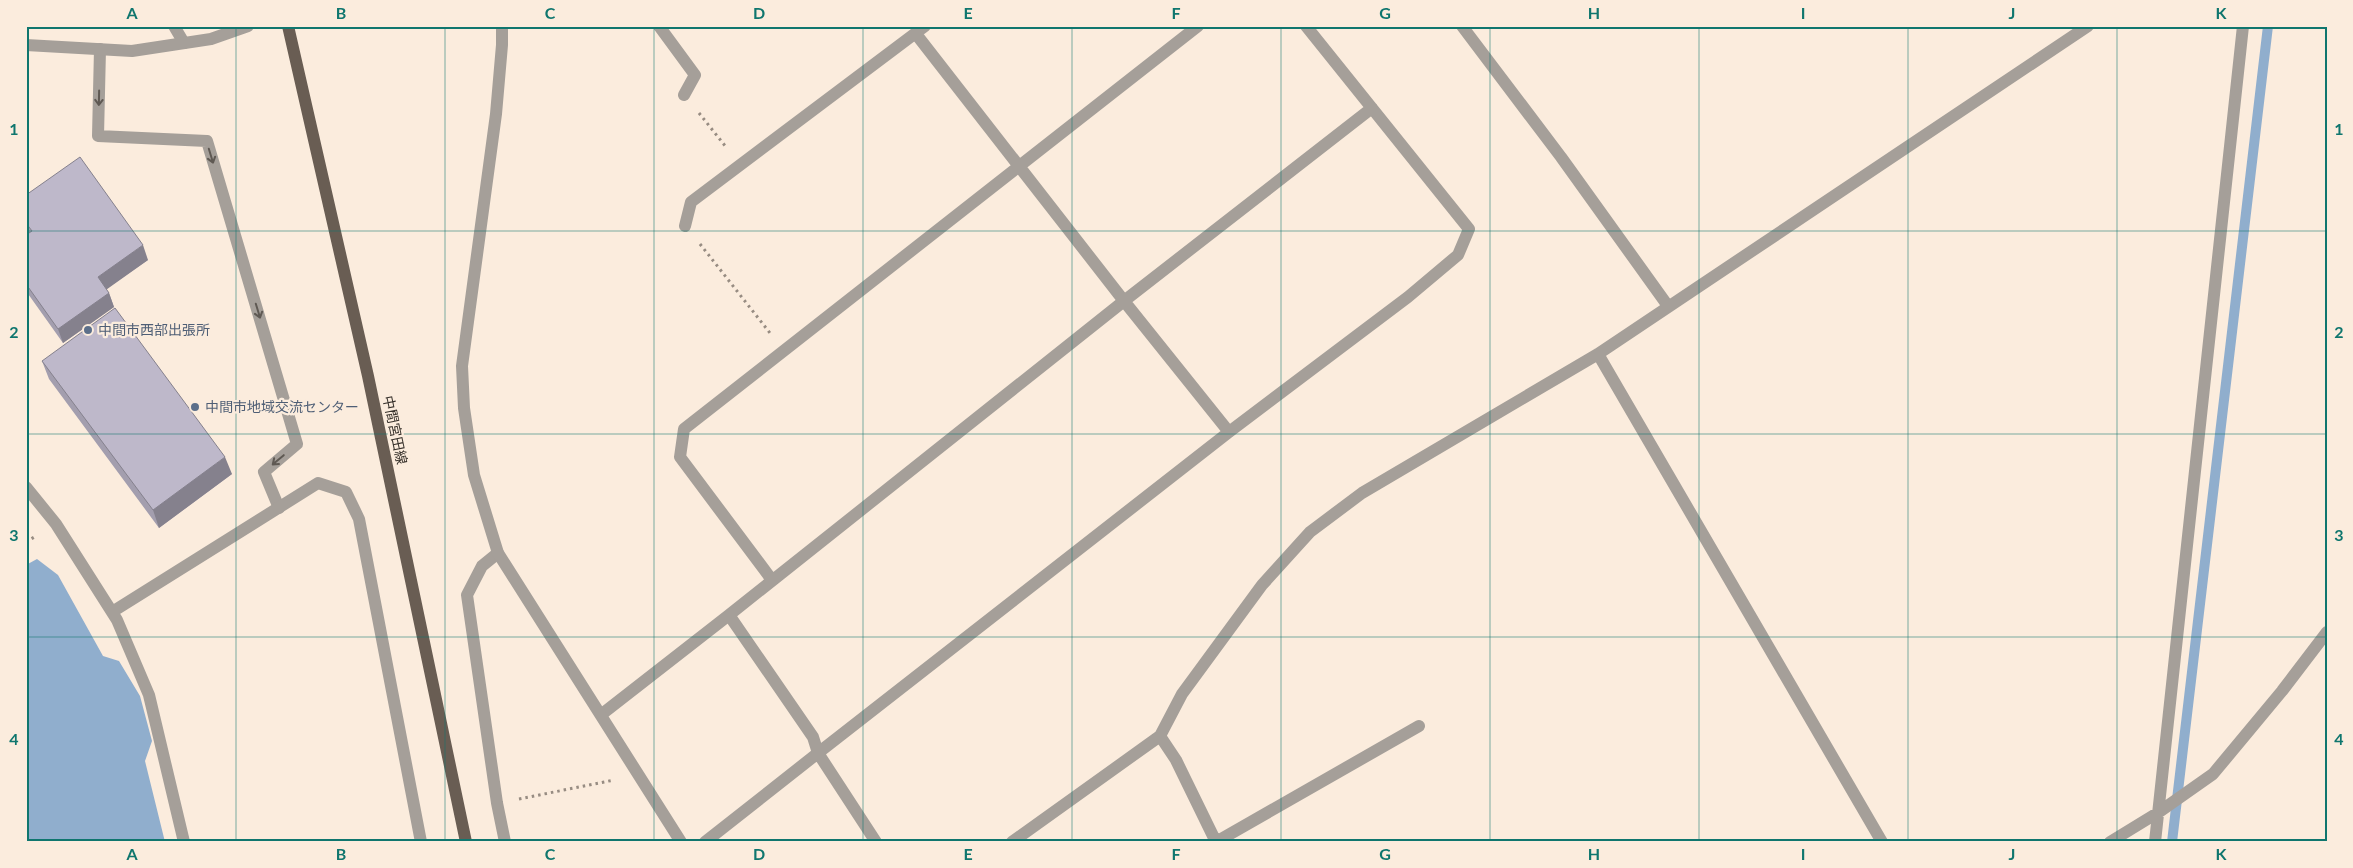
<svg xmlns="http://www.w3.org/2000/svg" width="2353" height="868" font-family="Lato,'Noto Sans JP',sans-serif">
  <rect width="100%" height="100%" fill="#fbecdd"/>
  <path fill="#90aecd" d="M37,559L58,575L103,656L119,661L140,696L152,741L145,761L165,842H26V565Z"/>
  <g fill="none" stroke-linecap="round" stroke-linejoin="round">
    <path stroke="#90aecd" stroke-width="10" d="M2172,842L2268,26"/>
    <path stroke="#978c82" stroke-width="3" stroke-dasharray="2.5 4" stroke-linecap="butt" d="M699,113L726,147
      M700,244L770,333
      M26,542L36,536
      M519,799L614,780"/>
    <path stroke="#a59f99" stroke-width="12" d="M100,49L98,136L207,141L297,444L264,472L279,508"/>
    <path stroke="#a59f99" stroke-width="12" d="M174,26L184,43
      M659,26L695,75L684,95
      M1306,26L1469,229L1458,255L1408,297L1229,432L818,753L813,737L729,615L1124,301L1372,108
      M1462,26L1561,157L1668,306
      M916,34L1124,301L1229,432
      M685,226L691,202L925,26
      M1598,354L1882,842
      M26,487L56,524L117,620L149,695L184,842
      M498,553L482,566L467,595L497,803L505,842
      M772,580L680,457L684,429L1198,26
      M112,612L318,483L346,492L359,519L421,842
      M602,714L729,615
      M1160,736L1176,760L1216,842
      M705,842L818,753L876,842
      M1012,842L1160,736L1182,694L1262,585L1310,532L1362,493L1598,354L2088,26
      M1216,842L1419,726
      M2110,842L2159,812L2213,774L2282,691L2327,632
      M2155,842L2243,26"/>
    <path stroke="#a59f99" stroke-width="12" d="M502,26V45L496,114L462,366L464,408L474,475L498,553L681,842
      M26,45L132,51L211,39L248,26"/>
    <path stroke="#695d53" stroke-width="12" d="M288,26L368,376L466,842"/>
  </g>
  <path fill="#a39eae" d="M26,195L148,260L106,289L109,293L114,307L63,343L26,291V235L29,233L26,230Z
    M42,361L232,474L159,528L49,379Z"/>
  <path fill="#85818d" d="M143,245L148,260L103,292L98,277Z
    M109,293L114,307L63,343L58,329Z
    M225,457L232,474L159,528L153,510Z"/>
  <path fill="#beb8ca" stroke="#85818d" d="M80,157L143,245L98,277L109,293L58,329L26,284V235L32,231L26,223V195Z
    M115,308L225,457L153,510L42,361Z"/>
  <defs><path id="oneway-shaft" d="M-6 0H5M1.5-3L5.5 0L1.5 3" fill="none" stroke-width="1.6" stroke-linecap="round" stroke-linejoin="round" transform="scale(1.25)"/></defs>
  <g stroke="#5f5953">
    <use href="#oneway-shaft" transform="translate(99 98) rotate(91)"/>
    <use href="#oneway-shaft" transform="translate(211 156) rotate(73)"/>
    <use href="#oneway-shaft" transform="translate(258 311) rotate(73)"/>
    <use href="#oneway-shaft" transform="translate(278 460) rotate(140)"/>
  </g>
  <path fill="none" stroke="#0f766e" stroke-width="1" stroke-opacity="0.55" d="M236,26V842M445,26V842M654,26V842M863,26V842M1072,26V842M1281,26V842M1490,26V842M1699,26V842M1908,26V842M2117,26V842M26,231H2327M26,434H2327M26,637H2327"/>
  <g fill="#5c6f8a" stroke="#fbecdd" stroke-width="2">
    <circle cx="88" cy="330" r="5"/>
    <circle cx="195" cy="407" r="5"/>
  </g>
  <g text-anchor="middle" stroke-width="4.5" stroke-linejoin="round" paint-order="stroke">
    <g font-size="14" fill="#4e5e75" stroke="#fbecdd" text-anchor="start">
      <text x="98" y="335">中間市西部出張所</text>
      <text x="205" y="412">中間市地域交流センター</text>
    </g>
    <g font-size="14" fill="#39332d" stroke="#fbecdd">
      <text transform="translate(395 430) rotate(78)" y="5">中間宮田線</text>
    </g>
  </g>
  <rect width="2353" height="868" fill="none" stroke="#fbecdd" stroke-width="55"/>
  <rect x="28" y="28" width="2298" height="812" fill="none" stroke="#0f766e" stroke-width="2"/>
  <g font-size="16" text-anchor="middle" font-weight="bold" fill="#0f766e">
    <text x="132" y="19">A</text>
    <text x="341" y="19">B</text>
    <text x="550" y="19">C</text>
    <text x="759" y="19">D</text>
    <text x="968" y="19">E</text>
    <text x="1176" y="19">F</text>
    <text x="1385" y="19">G</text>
    <text x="1594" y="19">H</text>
    <text x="1803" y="19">I</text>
    <text x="2012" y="19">J</text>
    <text x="2221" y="19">K</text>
    <text x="14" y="135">1</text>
    <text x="2339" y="135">1</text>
    <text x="14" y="338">2</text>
    <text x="2339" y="338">2</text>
    <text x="14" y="541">3</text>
    <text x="2339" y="541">3</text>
    <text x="14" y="745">4</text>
    <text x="2339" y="745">4</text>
    <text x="132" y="860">A</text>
    <text x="341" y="860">B</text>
    <text x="550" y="860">C</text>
    <text x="759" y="860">D</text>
    <text x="968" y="860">E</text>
    <text x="1176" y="860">F</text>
    <text x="1385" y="860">G</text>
    <text x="1594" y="860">H</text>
    <text x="1803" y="860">I</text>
    <text x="2012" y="860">J</text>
    <text x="2221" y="860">K</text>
  </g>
</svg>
